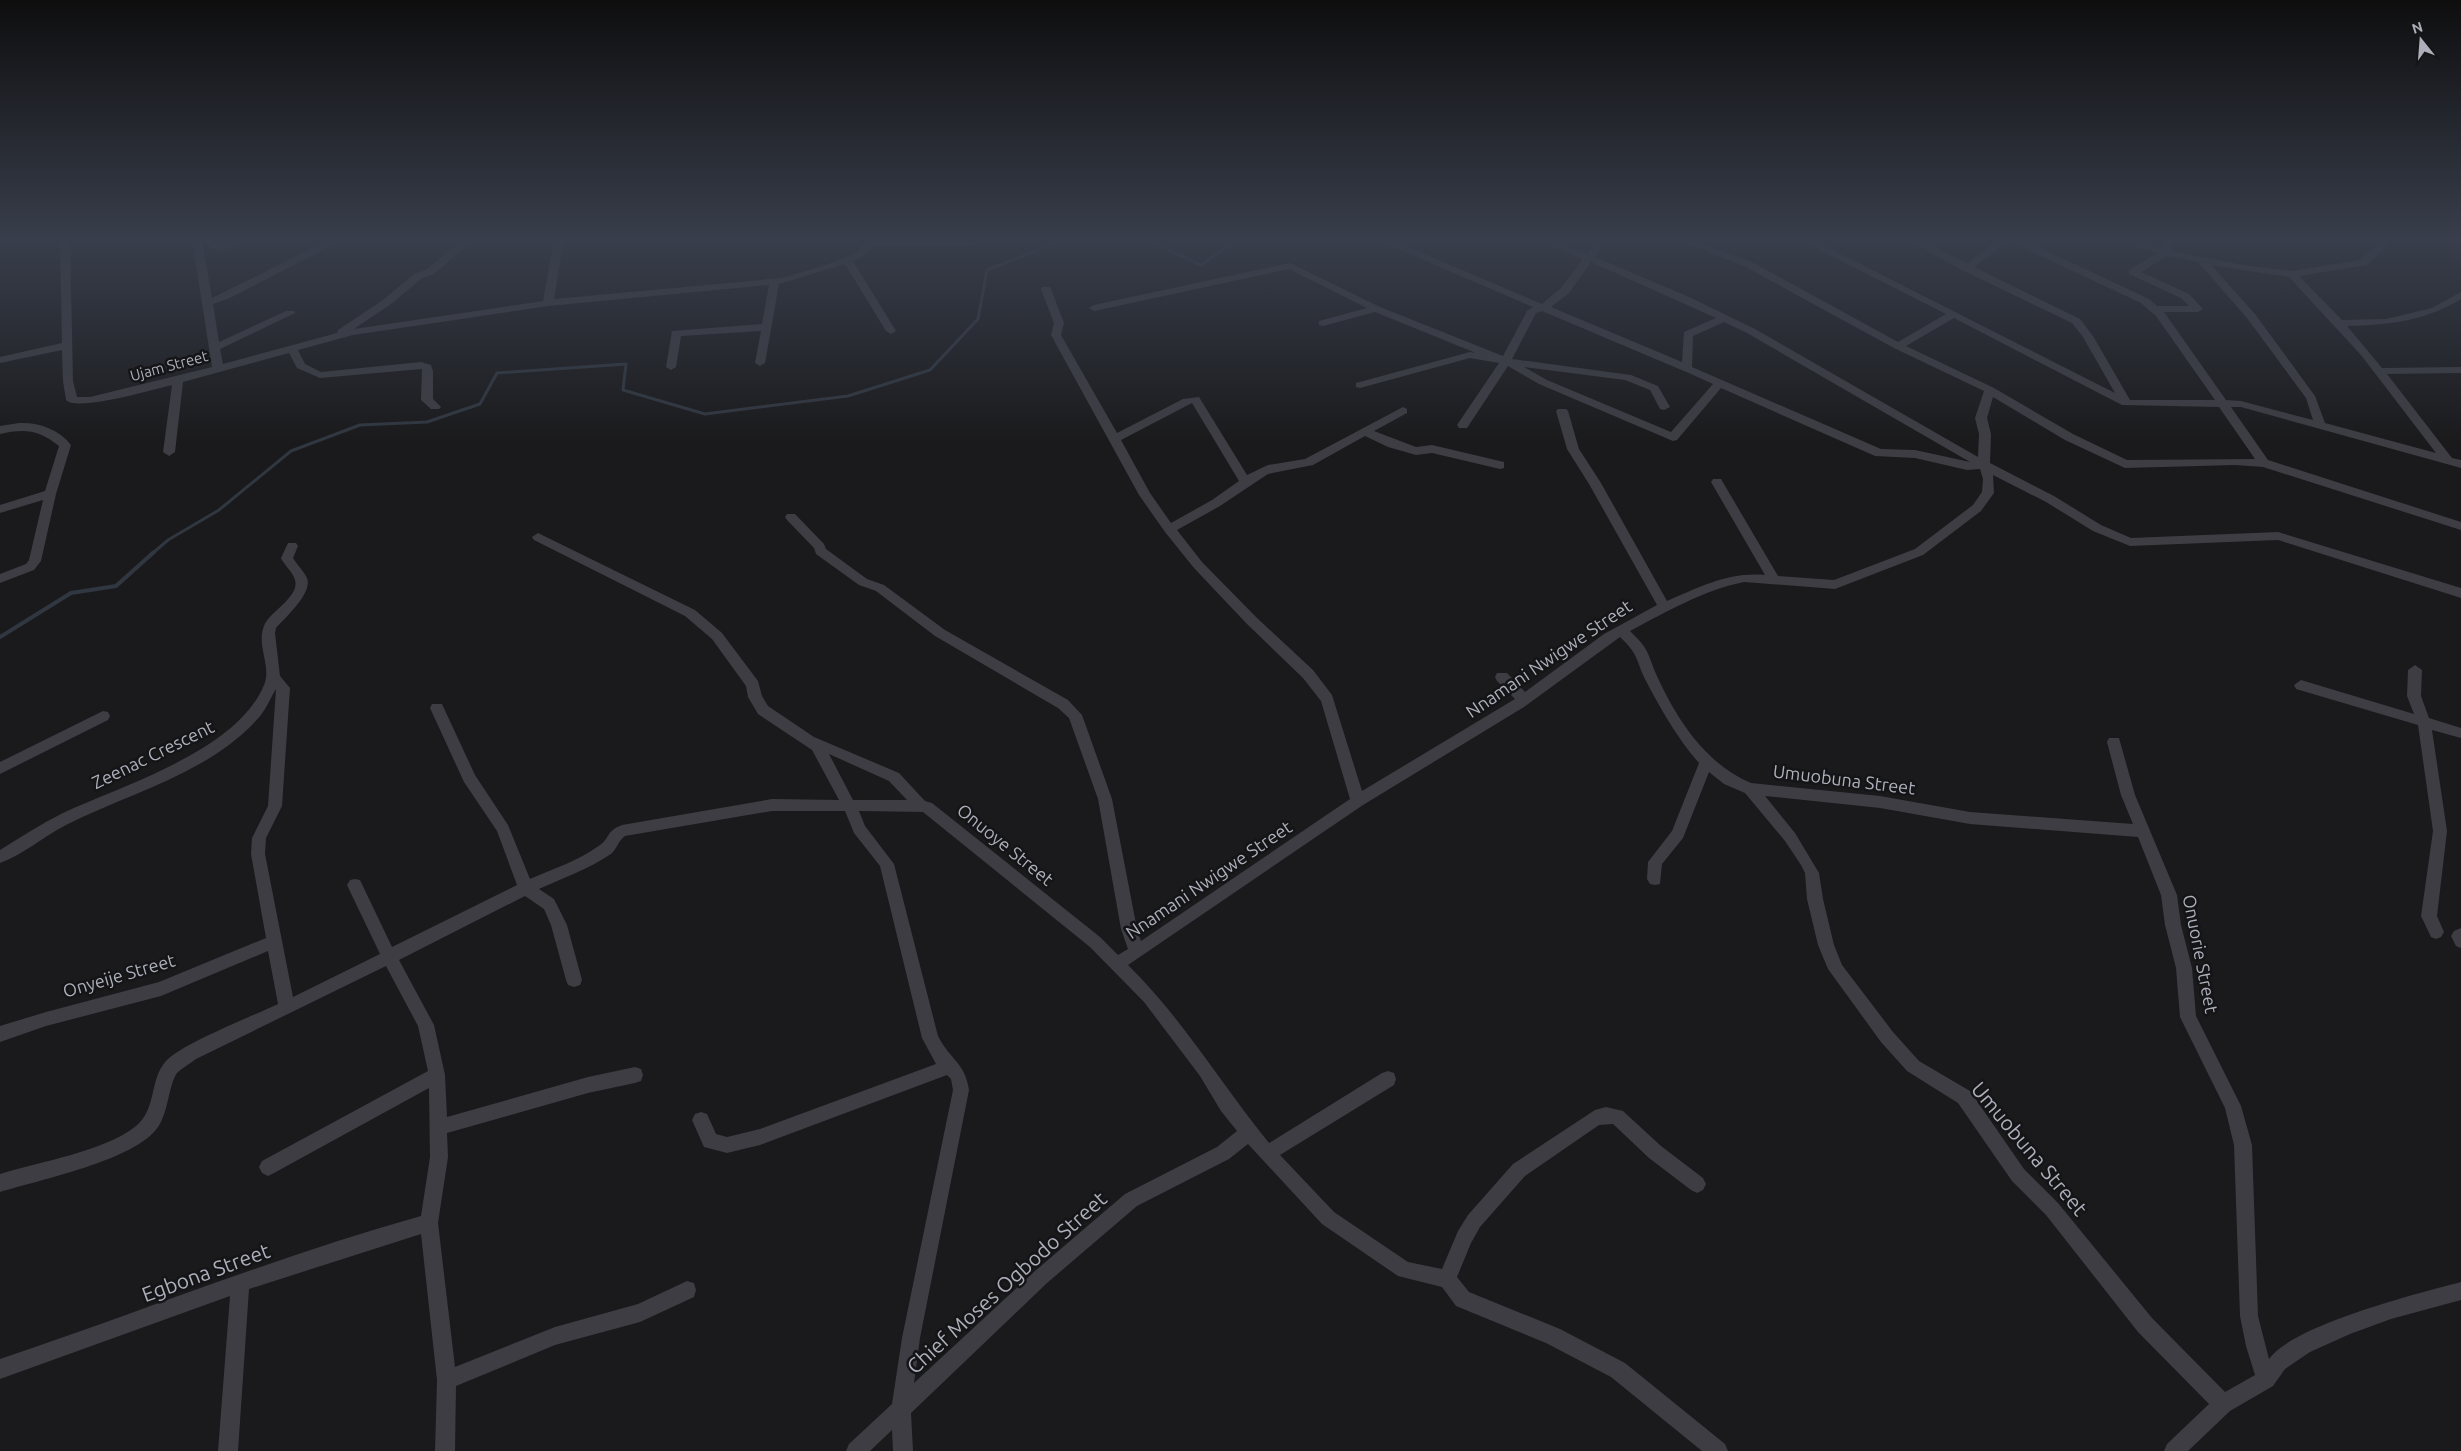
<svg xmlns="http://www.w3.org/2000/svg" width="2461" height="1451" font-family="Ubuntu,sans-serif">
  <rect width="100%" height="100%" fill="#1a1a1c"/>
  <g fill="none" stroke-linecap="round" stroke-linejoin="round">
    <path stroke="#303740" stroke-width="3" d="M1145,239L1201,265L1233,242V239
      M153,553L168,540L219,510L291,451L360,425L427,422L480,404L497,373L626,364L623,390L705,414L848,396L930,370L978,319L987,270L1066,239"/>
    <path stroke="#303740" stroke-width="4" d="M0,637L71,593L116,586L154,552"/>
    <path fill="#3d3d43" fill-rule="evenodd" d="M60,239H70L73,381L77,397H90L212,367L192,239H202L212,298L331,239H344L230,298L213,304L219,342L286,311H294L295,313L220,349L223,364L337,333L338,330L383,300L414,274L426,270L461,241L459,239L472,241L434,274L422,278L391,304L354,329L543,301L554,239H564L554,299L782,278L826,265L856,253L868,239L970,240L975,243L970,246H873L862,257L853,261L896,331L891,334L886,331L845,264L779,284L765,363L760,366L755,363L761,331L681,336L676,367L671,370L666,367L672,331L762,324L769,285L548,306L353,335L298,350L305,364L321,372L421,362L431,365L433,371V399L441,407L439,409H431L421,400L422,369L320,378L297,368L289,353L183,382L175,452L169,456L163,452L172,385C154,389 78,412 66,400L63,381L62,350L0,363V357L62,343Z
      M1375,239H1389L1542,304L1561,288L1583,259L1537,239H1552L1587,254L1596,239H1606L1595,257L1689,297L1755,329L1978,457L1979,434L1975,418L1984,391L1894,348L1742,265L1674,239H1689L1750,261L1898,342L1946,314L1798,239H1811L2115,393L2083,337L2072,323L1962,270L1906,239H1919L1967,263L1998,239H2021L2149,299L2157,306H2189L2181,298L2129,274V270L2157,253L2117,239H2133L2162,249L2164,239H2174L2171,251L2243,265L2292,271L2360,260L2378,244L2377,239H2387L2386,247L2367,265L2299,276L2342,320L2386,319L2432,308L2461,292V299C2425,321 2389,325 2347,326L2382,368L2461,367V373L2387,374L2452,458L2461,460V468L2241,407H2231L2268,460L2461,522V530L2263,467L2235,465L2125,468L2065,440L1993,397L1987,418L1991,434L1990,463L2054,496L2101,525L2131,538L2278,532L2461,588V598L2278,540L2130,546L2093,531L2046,502L1993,475L1994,493L1981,511L1923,555L1835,589L1744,582C1704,590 1666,612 1630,631C1650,650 1647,653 1657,676C1677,720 1706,764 1751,783L1880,796L1970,812L2133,824L2121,795L2107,742L2109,738H2119L2135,795L2177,895L2181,925L2192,968L2196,1016L2241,1106L2252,1145L2258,1316L2269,1359C2293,1325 2419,1293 2461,1282V1300L2391,1319L2350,1334L2310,1352L2285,1369L2273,1386L2230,1411L2188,1451H2164L2167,1444L2209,1404L2138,1332L2046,1215L2012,1181L1958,1103L1907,1071L1881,1042L1828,969L1818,945L1807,899L1805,873L1801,865L1785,841L1745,793L1724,784L1709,772L1683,838L1662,864L1660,884L1655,885L1650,884L1647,879L1648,862L1672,831L1699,763C1677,738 1660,708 1645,679C1635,658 1639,655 1620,637L1524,707L1363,805L1128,965C1183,1019 1221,1084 1269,1143L1382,1073L1388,1071L1394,1073L1396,1079L1394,1085L1280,1155L1334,1212L1408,1262L1442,1269L1458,1231L1468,1215L1513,1164L1595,1110L1606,1107L1623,1111L1661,1146L1703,1178L1706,1184L1703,1190L1697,1193L1691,1190L1649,1158L1613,1124L1599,1125L1525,1176L1480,1227L1471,1243L1457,1277L1469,1292L1560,1329L1625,1363L1725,1444L1728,1451H1702L1611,1377L1546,1343L1456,1306L1442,1287L1398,1276L1322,1224L1248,1144L1229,1159L1137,1206L1047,1283L911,1413L913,1451H893L892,1430L870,1451H846L849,1444L892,1404L902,1338L953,1090L951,1079L947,1075L760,1145L727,1153L704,1147L692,1120L695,1114L701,1112L707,1114L716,1134L727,1137L760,1129L936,1064L922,1038L880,866L854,833L845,811H772L625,836C618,841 617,849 611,854C589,869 563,878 539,889L554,899L567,925L582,980L580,985L574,987L568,985L566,980L551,925L544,909L525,896L399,960L434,1025L445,1075L447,1117L588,1077L635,1067L641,1069L643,1075L641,1081L635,1083L588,1093L447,1133L448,1157L438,1223L455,1367L555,1327L638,1304L687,1281L694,1283L696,1290L694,1297L640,1322L555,1345L456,1386L455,1451H435L437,1380L421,1234L249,1289L238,1451H218L230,1296L0,1379V1359C140,1312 278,1256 421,1216L430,1157L429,1088L274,1173L268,1176L262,1173L259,1167L262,1161L428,1071L418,1026L386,966L196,1059C190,1064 182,1068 177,1073C169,1084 168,1113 158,1127C136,1160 39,1180 0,1192V1174C38,1162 106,1151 136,1126C157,1109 149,1080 166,1061C183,1043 253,1016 278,1004L268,951L161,996L46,1026L0,1042V1026L46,1012L159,982L266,938L251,854L252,838L268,806L276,689C271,697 267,707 261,715C212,773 131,792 66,825C44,836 23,855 0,863V850C21,837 41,824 63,813C123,785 237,751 264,685C272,667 256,645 264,626C269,612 300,597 295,580C293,572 284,565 281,558L288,543H296L298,546L293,558C297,565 304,571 307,578C313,593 285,618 276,628L275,633L280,676L290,688L282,806L266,838L265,854L293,997L380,954L347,885L350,880L355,879L360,880L392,947L517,885L497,831L464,782L430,708L432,704H442L475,775L508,825L530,879C553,869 580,860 600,845C610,838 606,831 622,825L772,799L839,800L812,750L758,714L748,697L746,686L712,639L685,616L534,540L532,537L538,533L695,610L722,633L758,681L762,696L768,706L814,737L899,773L925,801L932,803L1100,937L1118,955L1128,949L1121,929L1098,799L1069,718L1058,708L935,636L876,591L859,585L816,554L814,548L787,520L785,517L787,514H795L824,544L826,549L867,579L884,585L945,630L1068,700L1082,715L1112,799L1137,929L1141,941L1350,799L1321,701L1303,678L1246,623L1194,568L1165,532L1139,495L1051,335L1054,323L1041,289L1042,287H1050L1051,289L1064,323L1061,335L1117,433L1183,399L1199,397L1247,475L1268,465L1305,459L1403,407L1407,409V413L1374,431L1416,447L1432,445L1504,462V468L1500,469L1432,453L1416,455L1388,447L1365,436L1313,465L1268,474L1220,506L1177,530L1202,562L1256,617L1313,670L1332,695L1362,791L1515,699L1497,681L1495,677L1497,673H1507L1525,692L1604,634L1657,605L1589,484L1567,449L1556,411L1558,409H1566L1568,411L1579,449L1601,483L1667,601C1700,587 1728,572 1765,575L1711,482L1713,479H1721L1778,576L1834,580L1915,549L1973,505L1982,492L1983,479L1980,469L1967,470L1915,458L1875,456L1721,388L1677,440L1673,441L1539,384L1508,366L1467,428H1459L1457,425L1499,363L1470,358L1360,388L1356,387V383L1470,352L1476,353L1375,312L1323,326L1319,325V321L1367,308L1289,269L1094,311L1089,308L1094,305L1290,263L1380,307L1503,356L1527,311L1533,307ZM2009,241L2141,303L2156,316L2215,400H2130L2093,336L2080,319L1974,267ZM2167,256L2198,262L2247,318L2306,398L2313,420L2241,401L2226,400L2164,312H2198L2203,309L2189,294L2141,272ZM1591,262L1716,318L1684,332L1682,362L1551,307L1569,293ZM2211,265L2289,277L2361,355L2436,453L2325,423L2315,396L2255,314ZM1542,311L1691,374L1713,384L1671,432L1547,380L1524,367L1625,380L1650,390L1660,409L1664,410L1670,407L1658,386L1631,375L1512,359L1536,313ZM1954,318L2122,405L2219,407L2255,459L2127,460L2073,434L1994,388L1906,346ZM1724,322L1747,333L1970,462L1915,450L1881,449L1692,367L1693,336ZM1192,403L1239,481L1212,500L1171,523L1150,493L1121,440ZM829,754L889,781L907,800H853ZM1765,796L1880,808L1970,824L2138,837L2161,895L2165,925L2176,968L2180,1017L2225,1108L2234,1145L2240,1316L2246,1346L2255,1375L2225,1392L2152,1318L2058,1203L2024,1169L1970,1091L1919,1061L1893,1032L1842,965L1834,945L1823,899L1819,873L1795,833ZM859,811L923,812L1090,947L1144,1002L1200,1076L1221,1111L1237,1131L1217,1147L1125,1194L1035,1271L914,1383L920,1338L969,1090C965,1062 950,1060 938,1036L894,864L865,826Z
      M19,423C38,422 59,429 71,445L56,494L41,561L34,570L0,583V574L26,564L29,560L43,500L0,513V505L45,491L59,446C40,430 24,428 0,434V426Z
      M2415,665L2422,670L2421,696L2429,718L2461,728V738L2432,730L2447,831L2437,916L2444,932L2441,937L2436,939L2431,937L2421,916L2433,831L2418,725L2296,689L2294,685L2301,680L2414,714L2407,696L2408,670Z
      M103,711L108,712L110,716L108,720L0,774V762Z
      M2461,928V948L2456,946L2451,936L2454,931Z"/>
  </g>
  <path fill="#4b4c51" d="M204,239H252L221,253L209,246Z"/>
  <path fill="#333437" d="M215,239H252L221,253L212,240Z"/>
  <linearGradient id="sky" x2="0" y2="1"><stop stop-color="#0e0e0f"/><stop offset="0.54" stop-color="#383e4b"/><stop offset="1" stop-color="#383e4b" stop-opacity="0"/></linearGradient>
  <rect width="2461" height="443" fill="url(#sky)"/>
  <g text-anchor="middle" stroke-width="5" stroke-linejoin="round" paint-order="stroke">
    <g font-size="15" fill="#adb0bb" stroke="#151517">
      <text transform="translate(169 366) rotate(-15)" y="5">Ujam Street</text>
    </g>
    <g font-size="18" fill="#adb0bb" stroke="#151517">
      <text transform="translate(1549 659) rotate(-34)" y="6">Nnamani Nwigwe Street</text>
      <text transform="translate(153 755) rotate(-26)" y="6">Zeenac Crescent</text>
      <text transform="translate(1844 780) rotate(7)" y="6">Umuobuna Street</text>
      <text transform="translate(1005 845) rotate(39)" y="6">Onuoye Street</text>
      <text transform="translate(1209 880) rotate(-34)" y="6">Nnamani Nwigwe Street</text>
      <text transform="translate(2200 954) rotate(79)" y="6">Onuorie Street</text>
      <text transform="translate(119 976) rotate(-16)" y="6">Onyeije Street</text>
    </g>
    <g font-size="21" fill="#adb0bb" stroke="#151517">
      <text transform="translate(2029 1149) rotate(50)" y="7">Umuobuna Street</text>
      <text transform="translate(206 1273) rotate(-20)" y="7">Egbona Street</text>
      <text transform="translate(1007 1283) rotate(-42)" y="7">Chief Moses Ogbodo Street</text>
    </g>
  </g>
  <g transform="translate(2421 40) rotate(343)" stroke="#151517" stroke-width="4" paint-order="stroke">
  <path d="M0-4L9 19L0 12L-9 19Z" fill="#adb0bb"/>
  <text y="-8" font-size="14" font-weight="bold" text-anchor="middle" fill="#adb0bb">N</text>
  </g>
</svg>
